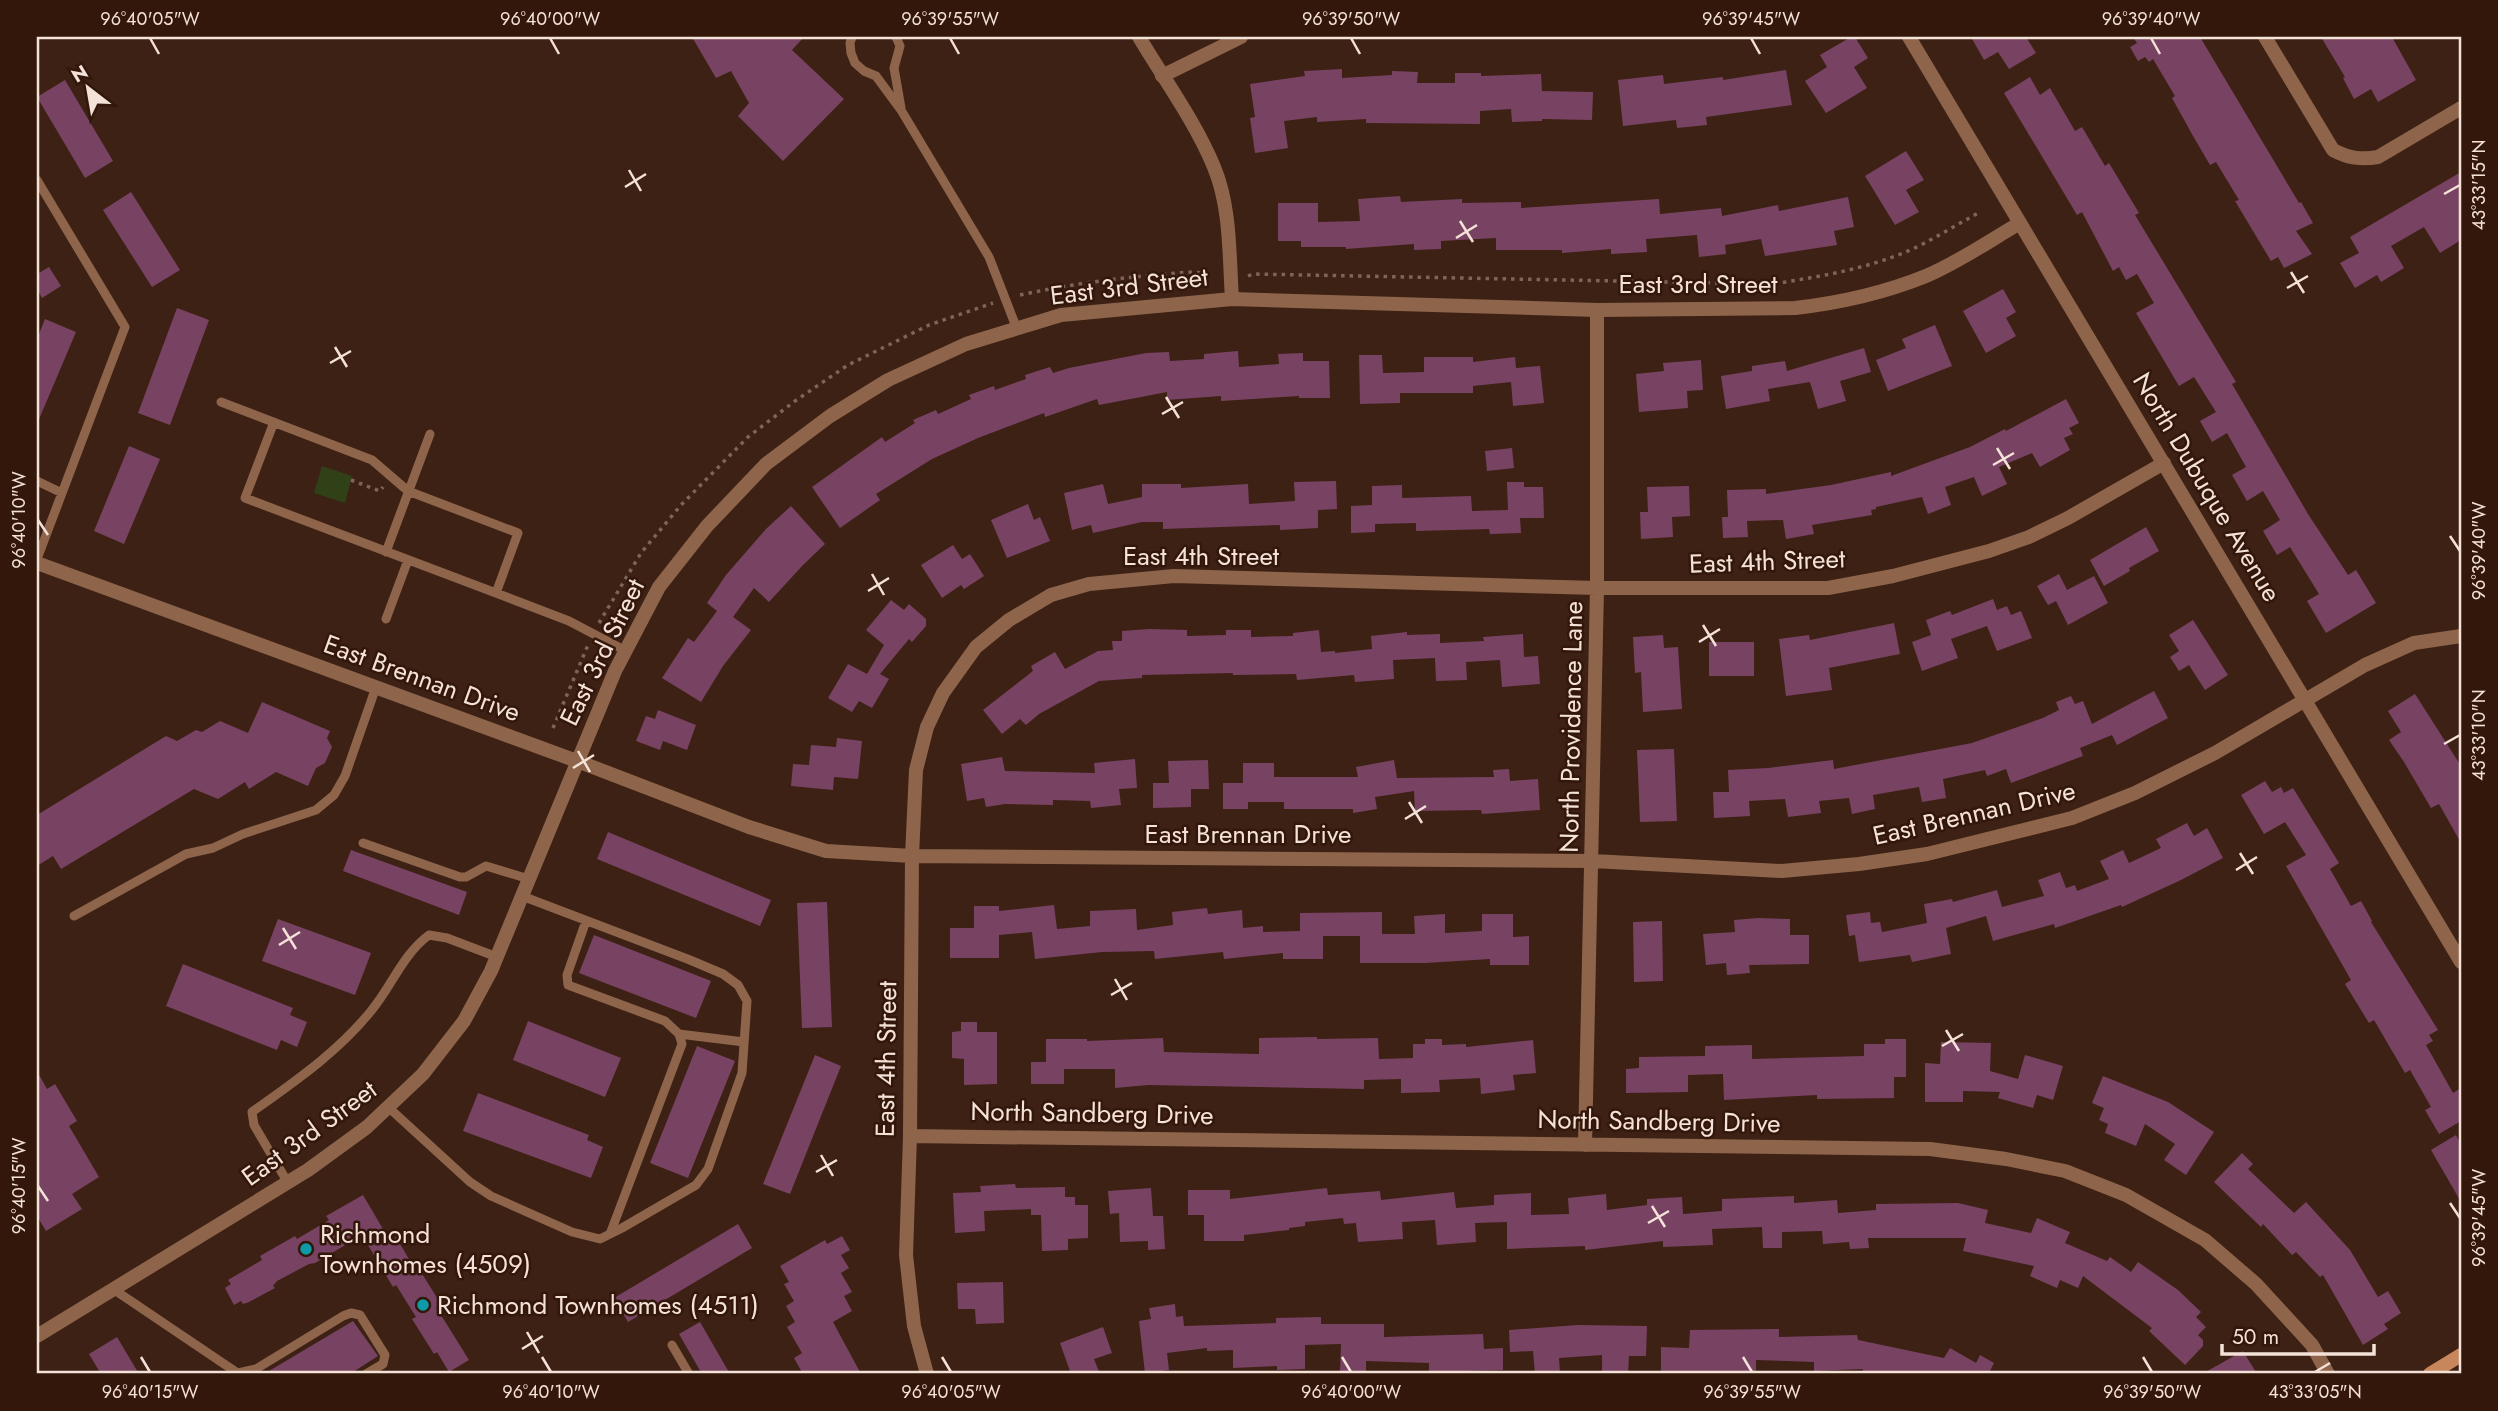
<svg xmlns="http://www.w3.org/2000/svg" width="2498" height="1411" font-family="Jost,sans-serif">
  <rect width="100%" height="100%" fill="#3d2114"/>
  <path fill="#304118" d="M322,466L352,476L345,503L314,493Z"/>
  <path fill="#784363" d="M692,37H804L792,50L844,99L783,161L738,116L749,103L731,71L716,78Z
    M1851,37H1855L1868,58L1854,67L1867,88L1826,113L1805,81L1827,67L1820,55Z
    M1971,37H2026L2036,53L2009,69L1998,52L1984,60Z
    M2133,37H2200L2299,203L2301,202L2313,223L2296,231L2312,254L2284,268L2278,257L2271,261L2235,201L2239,200L2216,162L2210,165L2193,136L2172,98L2175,96L2153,59L2149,62L2145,57L2138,61L2130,47L2137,43Z
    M2321,37H2392L2416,80L2378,102L2371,89L2354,99L2343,78L2345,77Z
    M1342,69V78L1392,75V71L1418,72L1417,83H1455V73H1481V76L1541,74L1542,91L1593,92L1592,120L1542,119V121L1512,122L1511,109L1480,111V124L1366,123V119L1317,122V117L1284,121L1288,148L1255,153L1250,118L1255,117L1250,84L1305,76L1304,71Z
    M1786,70L1792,105L1706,117L1707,125L1677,128L1676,120L1623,126L1618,80L1663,75L1664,84L1723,77V80Z
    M2030,77L2040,95L2050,88L2075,131L2082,127L2105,166L2109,163L2139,213L2135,215L2236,382L2232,384L2308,514L2348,575L2356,570L2376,603L2326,633L2307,601L2319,594L2290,547L2277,555L2263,531L2280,520L2263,491L2247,501L2232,475L2246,467L2227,433L2212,442L2200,421L2216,412L2194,377L2179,386L2136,313L2154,303L2137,274L2126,280L2119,267L2113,271L2082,212L2077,215L2004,93Z
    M65,80L113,161L85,178L37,97Z
    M1906,151L1924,180L1906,190L1919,212L1895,225L1865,176Z
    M2461,172V240L2440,253L2424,227L2391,246L2404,268L2381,282L2377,275L2355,288L2340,263L2359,253L2350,237Z
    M131,192L180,270L152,287L103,210Z
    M1400,196L1401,202L1462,199V203L1521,202V208L1659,199L1660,214L1721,208L1722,216L1778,205L1779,211L1848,197L1854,227L1834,231L1837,245L1765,256L1761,239L1725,245L1726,254L1699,257L1697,235L1646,239L1647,252L1611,254V249L1562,253V250H1496V238L1441,241V249L1414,250V244L1346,249V247H1301V241H1278V203H1318V222L1360,221L1358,199Z
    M49,267L61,286L42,298L37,289V274Z
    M2003,289L2016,312L2006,318L2016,336L1986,353L1963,311Z
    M177,308L209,320L170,425L138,413Z
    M45,319L76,332L37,424V339Z
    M1935,325L1952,366L1888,391L1876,360L1906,348L1902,339Z
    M1864,348L1871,372L1840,381L1846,401L1818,409L1810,382L1768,389L1770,401L1726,409L1721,376L1752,371V366L1785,361L1787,371Z
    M1238,351L1239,367L1279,364L1278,354L1303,353V361H1329L1330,398H1299V396L1221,401V396L1167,400V392L1099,405L1097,399L1045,417L1044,413L978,438L932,459L876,494L880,500L840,528L812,487L882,437L885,442L915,423L913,420L936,410L938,414L971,399L969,395L994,386L995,390L1026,379L1025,375L1050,367L1053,373L1069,368L1146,353L1169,352L1170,361L1204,359V354Z
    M1359,355H1382L1383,373L1424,372V357H1473V362L1515,357L1516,368L1540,366L1544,403L1513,406L1511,382L1473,386V393H1400V403L1360,404Z
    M1701,360L1703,390L1687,391L1688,408L1639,412L1636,374L1664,371L1663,363Z
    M2066,399L2079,423L2069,428L2073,434L2064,438L2070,450L2040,467L2032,453L1999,467L2007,484L1982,496L1974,477L1945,487L1951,505L1928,514L1922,497L1876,507V509L1871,510L1872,515L1812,525L1814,534L1786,539L1783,520L1747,521L1748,537L1723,538L1722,517H1728L1727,490L1766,489V494L1831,485L1891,472V476L1970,447L2005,429L2006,431Z
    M129,446L160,459L124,544L94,531Z
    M1512,448L1514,468L1487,471L1485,451Z
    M1336,481L1337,509L1318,510V528L1280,530V525L1163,529V522H1142L1093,533L1091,525L1072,530L1064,493L1103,484L1108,504L1142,497V484H1181V488L1248,484L1249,504L1295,501L1294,482Z
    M1507,482H1524V487H1543L1544,518H1520L1521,533L1490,534L1489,529L1416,531V523L1375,524V532L1351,533V506L1372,505V486L1402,485V498L1471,496L1472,511L1508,510Z
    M1689,486L1690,516L1672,517L1673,537L1641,539L1640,512H1648L1647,487Z
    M1028,504L1034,520L1040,517L1050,541L1007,558L991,520Z
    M791,506L825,544L803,565L769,602L754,588L733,617L751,630L723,666L701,702L662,678L688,638L694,642L717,611L707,603L726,575L766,529Z
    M2146,527L2159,551L2129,568L2130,571L2104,586L2090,560Z
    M953,545L962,559L970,554L984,576L964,589L961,585L942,598L921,565Z
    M2059,574L2067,590L2094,576L2108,603L2068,625L2056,601L2048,605L2037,586Z
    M1993,599L1997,610L2007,606L2011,615L2021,611L2032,638L1997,651L1987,626L1951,639L1958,658L1922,671L1912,642L1931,635L1926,620L1950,611L1952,615Z
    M891,600L904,610L909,604L926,619V626L912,642L909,639L880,674L889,679L872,708L859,701L852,712L828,698L848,664L867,674L884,645L866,630Z
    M2193,620L2228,675L2205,690L2189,665L2179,671L2170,657L2179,651L2169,635Z
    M1894,623L1900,654L1829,668L1832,690L1786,696L1779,639L1809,635L1810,640Z
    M1149,629L1187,630V636L1226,635V630H1251V637L1293,636V633L1319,630L1321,652L1335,651V653L1372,649L1371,636L1407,632V635L1440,634V643L1484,641L1483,637L1523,634L1524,657L1538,656L1540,684L1502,687L1500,660L1466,662L1467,680L1436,681L1435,658L1393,660L1394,679L1355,682L1354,675L1297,680L1296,674L1233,675V673L1142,675V678L1099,681L1039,714L1026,725L1020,719L1002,734L983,710L1033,671L1031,666L1055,652L1065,669L1098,651L1113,650L1112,641H1122V631Z
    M1663,635L1664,648L1678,647L1682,709L1643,712L1641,672L1635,673L1633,637Z
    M1709,642H1754V676H1709Z
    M2154,691L2168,718L2117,745L2112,735L2080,748L2083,756L2011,783L2006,769L1987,776L1985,770L1943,779L1946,798L1922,802L1919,787L1873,795L1875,809L1852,814L1849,798L1819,801L1821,813L1788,817L1785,799L1749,801L1750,816L1714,818L1713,792H1729L1728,770L1768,768L1833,760L1834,769L1972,743L2043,718L2059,710L2056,702L2071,696L2075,704L2083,701L2092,724Z
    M2415,694L2461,766V843L2439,804L2431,808L2404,762L2389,740L2401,732L2388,711Z
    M262,702L330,731L327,738L332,747L325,763L316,768L308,786L276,772L249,789L245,782L218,799L194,789L61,869L53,856L37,866V815L166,736L177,741L196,730L202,732L220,721L248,733Z
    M658,710L696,725L687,750L663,741L660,750L636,741L646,716L655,719Z
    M837,738L862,741L858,779L834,777L833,790L791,786L793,764L809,765L811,745L836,747Z
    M1674,749L1677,821L1640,822L1637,750Z
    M1002,757L1005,771L1095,773L1094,763L1135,759L1137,788L1119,789L1121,805L1091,808L1090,801L1053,800V805L1005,804L986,807L984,798L967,801L961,764Z
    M1208,760L1209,789H1191V807L1153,808V783H1169L1168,761Z
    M1394,760L1397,778L1494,777L1493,770L1509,769L1510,781L1538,779L1540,810L1482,814L1481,810L1415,811L1414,791L1375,797L1377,809L1353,813V809H1284V802H1248V809H1223V783H1243V763H1274V777H1358L1356,767Z
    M2265,781L2272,792L2281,787L2284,793L2293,788L2339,863L2330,869L2351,906L2361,901L2372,921L2371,922L2438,1030L2429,1035L2433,1041L2426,1045L2453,1093L2461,1088V1121L2439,1134L2425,1110L2431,1107L2410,1070L2405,1073L2374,1020L2369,1023L2345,984L2351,980L2286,866L2306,855L2285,822L2264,834L2241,795Z
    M2187,823L2194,836L2207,828L2223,858L2179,881L2122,907L2121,905L2055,928L2054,924L1993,941L1986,916L1946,928L1951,954L1912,962L1910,955L1859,962L1855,935L1849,936L1846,915L1870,912L1871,923L1880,922L1882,932L1927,923L1924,904L1952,899L1953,902L1997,890L2002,907L2044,896L2038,880L2060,872L2066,888L2075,885L2077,891L2109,879L2100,861L2123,850L2129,863L2161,848L2156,839Z
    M608,832L771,900L760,926L597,859Z
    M351,850L467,892L459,915L343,871Z
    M827,902L832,1027L802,1028L797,903Z
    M1054,905L1057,929L1090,926V911L1136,909L1137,930L1173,925L1172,912L1207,908L1208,914L1242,910L1243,928L1263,926V932L1300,931V913L1382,912V934H1415L1414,916L1445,914V933L1482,931V914H1513V937L1529,936V965H1490V959L1425,963H1360V936H1323V959H1283V953L1224,959L1223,952L1155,959L1154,951L1102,952L1035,959L1032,932L999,935V958H950V928H974V906H999V911Z
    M1758,918L1790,919V935H1809V964L1749,965L1750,973L1727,975L1726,963L1706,965L1703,934L1735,932L1734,920Z
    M278,919L371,953L355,995L262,961Z
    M1662,921L1663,981L1634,982L1633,922Z
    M594,935L711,981L696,1018L579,973Z
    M183,964L293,1008L290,1015L307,1022L297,1047L281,1040L277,1050L166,1006Z
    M528,1021L621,1058L605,1097L513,1060Z
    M961,1022H977V1032H997V1084L964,1085V1059L952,1058V1032L961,1031Z
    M1317,1037V1039L1378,1038L1379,1059L1413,1058V1044H1425V1039H1442V1045L1466,1044V1047L1533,1040L1536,1073L1513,1075L1515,1090L1481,1094L1480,1078L1439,1080L1440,1092L1401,1093V1079L1364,1080V1089L1148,1085L1115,1088V1069H1064V1084H1031V1062H1046V1039H1087V1041L1163,1038L1164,1052L1259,1054V1038Z
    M1885,1039H1906V1077H1894V1098L1817,1099V1095L1724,1100L1723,1074L1688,1075V1092L1626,1093V1069L1639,1068V1057L1705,1056V1046L1752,1045V1059L1864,1056V1044H1885Z
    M1941,1042L1991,1043L1990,1071L2018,1079L2025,1055L2063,1066L2053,1100L2037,1095L2033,1108L1998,1098L2000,1092L1963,1091V1102H1925V1063L1940,1064Z
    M697,1046L735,1061L688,1178L650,1163Z
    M815,1055L841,1066L790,1194L763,1184Z
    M37,1071L47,1089L55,1084L77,1121L69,1126L99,1177L72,1194L82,1209L46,1231L37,1216Z
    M2103,1076L2168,1102L2214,1132L2186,1175L2164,1160L2175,1144L2145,1124L2136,1146L2105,1133L2108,1124L2099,1120L2104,1108L2092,1103Z
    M478,1093L589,1135L587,1140L603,1147L591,1178L463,1131Z
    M2456,1135L2461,1145V1202L2431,1150Z
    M2242,1153L2253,1164L2248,1169L2294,1213L2306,1202L2350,1250L2378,1297L2388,1291L2401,1313L2384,1324L2388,1329L2363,1345L2323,1275L2320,1277L2296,1252L2292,1255L2263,1224L2261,1227L2214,1182Z
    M1015,1184L1016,1188L1065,1187V1197H1075V1205H1088V1238L1068,1239V1250L1042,1251L1041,1215H1031V1209L984,1211L985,1231L955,1233L953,1193L981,1192L980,1186Z
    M1151,1188L1153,1216H1163L1165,1249L1148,1250V1241L1120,1242L1119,1213L1110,1214L1108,1191Z
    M1327,1188L1328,1195L1380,1191L1381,1200L1454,1192L1456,1208L1494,1205V1195L1531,1193V1215L1569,1214L1568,1198L1606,1194L1607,1210L1647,1205V1199L1682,1197L1683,1214L1722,1211V1199L1794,1196V1203L1837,1200L1838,1213L1876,1210V1204L1958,1203L1988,1210L1985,1223L2031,1233L2037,1218L2070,1232L2065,1243L2107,1261L2110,1257L2131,1272L2138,1262L2178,1290L2201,1312L2196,1317L2206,1327L2198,1335L2203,1340V1346L2185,1365L2149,1331L2152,1328L2083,1276L2078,1288L2060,1280L2057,1288L2030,1276L2034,1266L1963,1251L1966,1238H1868L1869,1248L1850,1249L1849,1242L1823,1244L1822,1231L1782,1232V1248H1763L1762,1227L1712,1229L1713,1245L1663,1247V1241L1585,1250V1246L1507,1249V1222L1475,1223L1476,1242L1437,1245L1435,1220L1402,1222L1403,1239L1358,1242L1356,1223L1344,1224L1343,1218L1305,1222V1226L1289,1228V1230L1244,1235V1241H1204V1215H1188V1190H1230V1199Z
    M363,1195L390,1241L396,1237L416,1271L419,1269L441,1304L436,1307L469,1360L449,1372L437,1352L434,1354L412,1319L416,1317L396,1285L393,1287L362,1235L315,1263L309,1264L277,1281L273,1286L275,1288L249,1302L243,1304L241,1301L234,1305L225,1288L231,1284L228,1280L262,1260L260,1256L295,1236L297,1239L329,1220L326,1216Z
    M738,1224L752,1248L628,1322L614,1298Z
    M842,1236L850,1250L841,1255L849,1268L841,1273L852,1292L844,1296L852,1311L833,1322L861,1374H803L794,1358L802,1353L787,1327L795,1322L786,1306L794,1301L784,1284L789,1282L780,1266L825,1240L827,1244Z
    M1003,1282L1004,1323L976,1324L975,1309H958L957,1283Z
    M1175,1304L1176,1317L1183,1316L1184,1326L1276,1323V1318L1321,1317V1324H1384V1337L1483,1334L1484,1349L1503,1348V1370L1429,1372V1363L1366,1361V1372H1340L1341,1344L1305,1345V1369L1277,1370V1366L1233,1368V1350L1207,1351V1348L1167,1353L1169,1370L1145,1373L1139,1321L1151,1319L1149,1308Z
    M353,1321L378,1356L350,1374H264Z
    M700,1322L730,1374H702L679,1334Z
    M1578,1325L1647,1326L1646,1356H1629L1628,1374H1602V1355L1559,1358L1560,1373L1535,1374L1533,1351L1510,1352L1509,1330Z
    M1103,1327L1112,1353L1094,1359L1100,1374H1071L1060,1343Z
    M1779,1329V1337L1857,1335L1858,1340L1944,1358L1950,1348L1976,1363L1980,1355L1994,1363L1990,1371L1996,1374H1862L1863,1369L1814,1371V1362L1756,1360V1374H1661V1347L1689,1348L1690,1330Z
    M117,1337L139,1374H101L89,1354Z
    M2243,1351L2257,1374H2202Z"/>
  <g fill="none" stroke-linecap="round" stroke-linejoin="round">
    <path stroke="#7e655a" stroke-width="3.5" stroke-dasharray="3.5 5" stroke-linecap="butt" d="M1248,276L1253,274L1773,284C1823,276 1873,268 1919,246C1940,235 1960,223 1980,212
      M1020,295C1067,285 1108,279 1156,275C1173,274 1196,269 1211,276
      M351,480L380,491L383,487
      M599,623L641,553L681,505L748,437L795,401L848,365L929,325L993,303
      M553,728L588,645"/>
    <path stroke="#8e654b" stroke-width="9" d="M852,37L850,43L851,53L855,63L864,71L876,76L901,110L989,257L1017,329
      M896,37L900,46L894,68L901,108
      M37,180L125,327L37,559
      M221,402L372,460L408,491L518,533L496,593L569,621L624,650
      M274,422L245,498L496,593
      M37,481L62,493
      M386,552L430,434
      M386,619L408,560
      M363,843L460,877H466L486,866L529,879
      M74,916L186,854L213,848L243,834L316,810L334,795L345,776L376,687
      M586,921L567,975L568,985L665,1021L679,1034L682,1044L610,1234
      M679,1034L744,1042
      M388,1107L470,1182L491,1196L572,1232L600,1239L622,1228L696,1185L708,1169L742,1073L747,1001L738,985L723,974L690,960L522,896
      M288,1183L254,1125L252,1112C294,1082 338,1052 371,1011C392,986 402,955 429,935L447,938L497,957
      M113,1289L239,1374
      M672,1345L689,1374
      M238,1373L256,1369L343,1316L351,1313L360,1315L385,1355L383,1364L366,1374"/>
    <path stroke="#8e654b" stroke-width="14" d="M2265,37L2333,150C2348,158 2361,160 2378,157L2461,108
      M1162,76L1241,37
      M37,563L577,761L749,827L826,851L912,856L1593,861L1782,871L1859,864L1927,854L2072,818L2135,793L2215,753L2365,665L2414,643L2461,636
      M910,1136L1930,1149L2006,1159L2065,1171L2126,1195L2205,1240L2256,1284L2312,1345L2328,1374
      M1585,1145L1597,588V310
      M927,1374L914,1326L906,1255L910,1136L912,856L916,770L927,727L943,693L976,647L1009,620L1051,595L1089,584L1174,576L1597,588H1828L1893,576L1989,551L2029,537L2068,518L2164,463"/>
    <path stroke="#8e654b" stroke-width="14" d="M1139,37C1164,79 1195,121 1214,167C1231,208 1229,255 1232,299
      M1909,37L2461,962
      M37,1336L308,1170L367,1127L423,1074L464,1021L491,971L615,671L659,587L707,526L766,464L830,416L888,380L966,344L1061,315L1232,299L1597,310L1795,308C1839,303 1884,293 1926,276C1959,262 1989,241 2020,223"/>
    <path stroke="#c7865b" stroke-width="14" d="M2430,1374L2461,1355"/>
  </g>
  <path fill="none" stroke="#f4e1d8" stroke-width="2.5" d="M150,38L159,54M550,38L559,54M950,38L959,54M1351,38L1360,54M1751,38L1760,54M2151,38L2160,54M629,170L641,191M625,187L646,174M2444,194L2460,185M1460,221L1473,242M1456,238L1477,225M2291,272L2304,293M2287,288L2308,276M335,347L347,367M330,363L351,351M1166,397L1179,418M1162,414L1183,402M1997,448L2010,469M1993,465L2014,453M38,520L48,535M2450,536L2460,551M872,574L884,595M868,591L889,578M1703,625L1716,646M1699,642L1720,629M2444,744L2460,735M578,751L590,772M573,768L594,755M1409,802L1422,823M1405,819L1426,806M2240,853L2253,874M2236,870L2257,857M283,928L296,949M279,945L300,932M1115,979L1127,1000M1111,995L1132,983M1946,1030L1959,1051M1942,1046L1963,1034M821,1155L833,1176M816,1172L837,1160M38,1186L48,1201M2450,1203L2460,1218M1652,1206L1665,1227M1648,1223L1669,1211M527,1332L539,1353M522,1349L543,1336M141,1357L150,1372M542,1357L551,1372M942,1357L951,1372M1342,1357L1351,1372M1743,1357L1752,1372M2143,1357L2152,1372M2315,1372L2330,1363"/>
  <g fill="#0f9aa8" stroke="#32170a" stroke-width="2.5">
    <circle cx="306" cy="1249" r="7"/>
    <circle cx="423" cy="1305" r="7"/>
  </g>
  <g text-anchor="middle" stroke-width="5" stroke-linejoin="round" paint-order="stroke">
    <g font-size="26" fill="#f4e1d8" stroke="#32170a">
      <text x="1698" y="293">East 3rd Street</text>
      <text transform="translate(1129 286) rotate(-7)" y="9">East 3rd Street</text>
      <text transform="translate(2207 487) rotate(59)" y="9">North Dubuque Avenue</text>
      <text x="1201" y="565">East 4th Street</text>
      <text transform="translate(1767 561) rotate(-2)" y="9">East 4th Street</text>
      <text transform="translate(602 652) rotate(-64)" y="9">East 3rd Street</text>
      <text transform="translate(422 678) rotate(20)" y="9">East Brennan Drive</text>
      <text transform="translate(1571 727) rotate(-89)" y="9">North Providence Lane</text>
      <text transform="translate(1974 813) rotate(-13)" y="9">East Brennan Drive</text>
      <text x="1248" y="843">East Brennan Drive</text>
      <text transform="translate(886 1059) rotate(-89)" y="9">East 4th Street</text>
      <text transform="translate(1092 1113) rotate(1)" y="9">North Sandberg Drive</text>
      <text transform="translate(1659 1121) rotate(1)" y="9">North Sandberg Drive</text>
      <text transform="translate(309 1133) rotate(-36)" y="9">East 3rd Street</text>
    </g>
    <g font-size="26" fill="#f4e1d8" stroke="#32170a" text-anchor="start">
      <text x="320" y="1243">Richmond<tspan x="320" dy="30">Townhomes (4509)</tspan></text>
      <text x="437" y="1314">Richmond Townhomes (4511)</text>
    </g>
  </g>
  <rect width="2498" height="1411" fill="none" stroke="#32170a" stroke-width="77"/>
  <g transform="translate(88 88) rotate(329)" stroke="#32170a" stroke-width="5" paint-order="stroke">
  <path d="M0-5L12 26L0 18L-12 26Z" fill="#f4e1d8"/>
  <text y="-10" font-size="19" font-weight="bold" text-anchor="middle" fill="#f4e1d8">N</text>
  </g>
  <path d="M2222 1344v10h152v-10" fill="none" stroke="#f4e1d8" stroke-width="3.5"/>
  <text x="2232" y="1344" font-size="21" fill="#f4e1d8" stroke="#32170a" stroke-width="5" paint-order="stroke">50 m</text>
  <rect x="38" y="38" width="2422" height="1334" fill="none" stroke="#f4e1d8" stroke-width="2.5"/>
  <g font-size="18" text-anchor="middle" fill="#f4e1d8">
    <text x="150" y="25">96°40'05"W</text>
    <text x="550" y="25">96°40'00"W</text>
    <text x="950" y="25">96°39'55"W</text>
    <text x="1351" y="25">96°39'50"W</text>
    <text x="1751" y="25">96°39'45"W</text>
    <text x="2151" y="25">96°39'40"W</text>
    <text transform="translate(2479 185) rotate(-90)" y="6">43°33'15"N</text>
    <text transform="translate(19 520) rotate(-90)" y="6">96°40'10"W</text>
    <text transform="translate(2479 551) rotate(-90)" y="6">96°39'40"W</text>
    <text transform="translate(2479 735) rotate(-90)" y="6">43°33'10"N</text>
    <text transform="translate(19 1186) rotate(-90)" y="6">96°40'15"W</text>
    <text transform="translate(2479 1218) rotate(-90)" y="6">96°39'45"W</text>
    <text x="150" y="1398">96°40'15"W</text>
    <text x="551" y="1398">96°40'10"W</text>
    <text x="951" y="1398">96°40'05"W</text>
    <text x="1351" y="1398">96°40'00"W</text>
    <text x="1752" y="1398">96°39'55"W</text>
    <text x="2152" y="1398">96°39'50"W</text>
    <text x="2315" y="1398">43°33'05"N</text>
  </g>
</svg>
